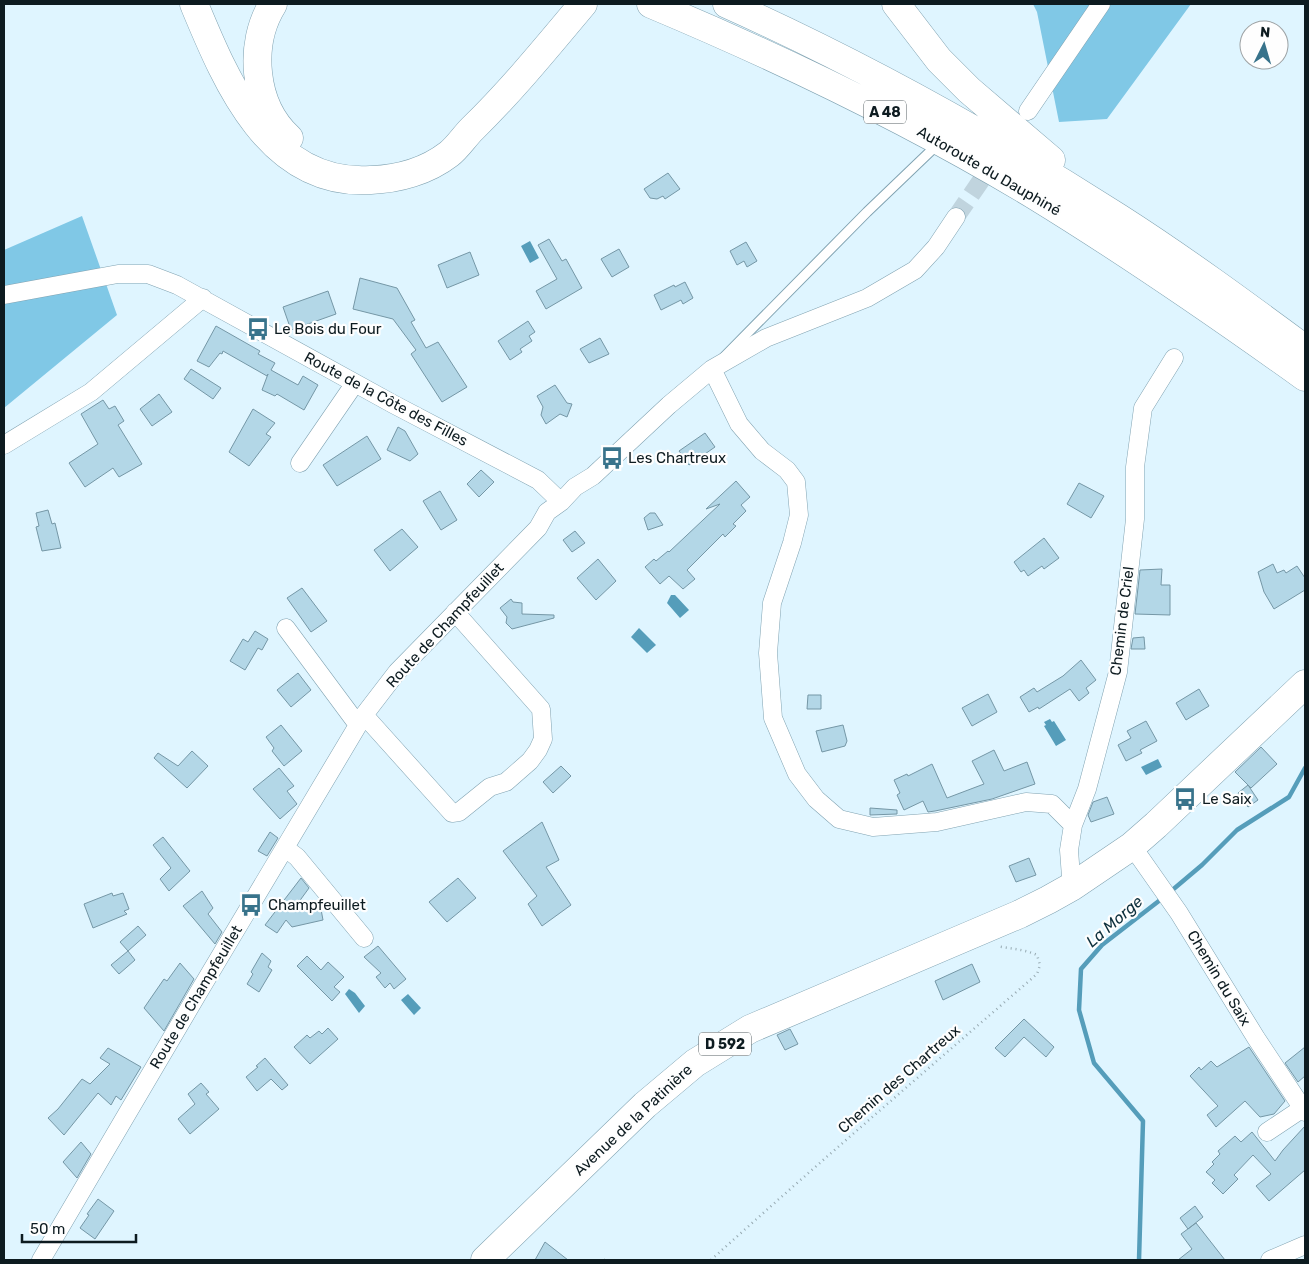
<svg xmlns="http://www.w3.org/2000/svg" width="1309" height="1264" font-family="Rubik,sans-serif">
  <rect width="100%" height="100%" fill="#dff5ff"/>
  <path fill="#80c8e6" d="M1033,4H1191L1107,119L1059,122L1037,12Z
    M82,216L117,315L4,408V250Z"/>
  <path fill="#559dba" d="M530,241L539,258L530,263L521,246Z
    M671,595H675L689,610L680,618L667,603Z
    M639,628L656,645L647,653L631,637Z
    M1050,719L1052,722L1054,721L1066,740L1056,746L1044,726L1046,725L1044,722Z
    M1158,759L1162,767L1146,775L1141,767Z
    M349,989L355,993L365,1006L359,1013L345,994Z
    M408,994L421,1008L414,1015L401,1000Z"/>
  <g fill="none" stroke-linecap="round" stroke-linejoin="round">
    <path stroke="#559dba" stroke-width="4.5" d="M1170,892L1202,865L1237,830L1289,797L1305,768
      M1139,1260L1143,1121L1094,1063L1079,1010L1081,969L1102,945L1164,897"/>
  </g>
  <path fill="#b3d7e7" stroke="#7597a6" d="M668,173L680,189L665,199L663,196L657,199L650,198L644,189Z
    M549,239L562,261L566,259L582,288L546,309L536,291L557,279L538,245Z
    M746,242L757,261L747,267L744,261L737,265L730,251Z
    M619,249L629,267L612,277L601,259Z
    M470,252L479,275L447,288L438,265Z
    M360,278L397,288L415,320L411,322L426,348L438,342L467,387L442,402L411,354L416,350L393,319L353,309Z
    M685,282L693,298L683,304L681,300L661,310L654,295L674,285L675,287Z
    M328,291L336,314L291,330L283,307Z
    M528,321L535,332L529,336L532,341L520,349L522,352L510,360L498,341Z
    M216,326L260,351L258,354L275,363L271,370L298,385L303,376L318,385L304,410L277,394L275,396L262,390L268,374L267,376L223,351L222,354L220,353L209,367L197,361Z
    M600,338L609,354L589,363L580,349Z
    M191,369L221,388L213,399L184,379Z
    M555,385L567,403L572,404L567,417L560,414L546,424L541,415L543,407L537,396Z
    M159,394L172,412L152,426L140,409Z
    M103,400L109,409L115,406L124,421L118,425L142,464L119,477L113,468L85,487L69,463L98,444L81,414Z
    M253,409L275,423L266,434L271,437L249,466L229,452Z
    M398,427L405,431L418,454L410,461L387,450Z
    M705,433L715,447L689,465L679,451Z
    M367,436L381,459L337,486L323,465Z
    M481,470L494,482L479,497L467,484Z
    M736,481L750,497L741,505L746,511L733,524L736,526L725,537L723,534L687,570L695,579L683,589L669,576L660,584L645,567L654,559L656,561L668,551L669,552L720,504L706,509Z
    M1079,483L1104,496L1091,518L1067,504Z
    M440,491L457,520L441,530L423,501Z
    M48,510L52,524L55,523L61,548L42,551L36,527L39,526L36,513Z
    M650,513H655L663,525L648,530L644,518Z
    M402,529L418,547L390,571L374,550Z
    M575,531L585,543L572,552L563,540Z
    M1044,538L1059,558L1044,569L1042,566L1028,576L1024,570L1021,572L1014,562Z
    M598,559L616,581L596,600L577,578Z
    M1273,564L1277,573L1284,570L1286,573L1297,566L1305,578V590L1274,609L1264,592L1258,572Z
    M1162,569L1161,585H1170V615L1135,614L1140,570Z
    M302,588L327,621L311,632L287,598Z
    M511,599L513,602L522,603V614L554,615V618L512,629L506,623L507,617L500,608Z
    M255,631L268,639L262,650L258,648L245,670L230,661L243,639L248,642Z
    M1144,637L1145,649H1131L1133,638Z
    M1081,660L1096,680L1086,688L1089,693L1079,701L1070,689L1039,709L1038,707L1029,712L1020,697L1034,688L1037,692L1063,676Z
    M298,673L311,690L291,707L277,690Z
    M1199,689L1209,706L1186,720L1176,703Z
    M988,694L997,712L972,726L962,708Z
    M808,695H821V709H807Z
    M1146,721L1157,741L1140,750L1142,753L1126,761L1118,745L1131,738L1127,731Z
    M281,725L302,751L284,766L272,751L274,748L266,737Z
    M843,725L847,741L845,746L822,752L816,731Z
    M1261,747L1277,764L1251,788L1235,772Z
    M994,750L1004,771L1027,762L1035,784L992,799L935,811L928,812L923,801L904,810L897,795L900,793L894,780L907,774L908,776L932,764L947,798L984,784L972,761Z
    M192,751L208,766L187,788L154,758L158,753L178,766Z
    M561,766L571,776L553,793L543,782Z
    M279,768L294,786L287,791L297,804L280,819L253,789Z
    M1248,785L1258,800L1248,807L1238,793Z
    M1107,797L1114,814L1091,822L1088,815L1093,802Z
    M870,808L897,810V814L870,815Z
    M542,822L559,860L546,867L571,905L542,926L528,904L537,896L503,851Z
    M270,832L278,838L267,856L258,851Z
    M163,837L190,871L169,891L160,879L171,868L153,845Z
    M1029,858L1036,875L1016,882L1009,866Z
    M301,878L309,888L293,910L320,904L323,920L292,927L286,920L277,933L265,925Z
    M458,878L476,898L447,922L429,902Z
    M202,891L213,908L208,914L222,932L215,944L183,906Z
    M112,893L113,896L123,893L129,909L124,911L127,914L93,928L84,904Z
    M138,926L146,935L128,951L120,942Z
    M378,946L406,979L394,989L390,983L385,988L376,977L381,973L364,957Z
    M128,951L135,960L119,974L111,965Z
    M262,953L271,961L268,967L272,970L259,992L247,984L253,974L251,972Z
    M307,956L321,970L328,962L344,977L334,987L340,992L332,1001L297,966Z
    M180,963L194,979L164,1031L144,1008L164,979L167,981Z
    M972,964L980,982L943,1000L935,981Z
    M1024,1019L1054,1047L1046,1057L1024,1037L1005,1057L995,1048Z
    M328,1028L338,1039L310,1064L294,1047L307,1035L310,1038L319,1031L322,1034Z
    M790,1029L798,1044L785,1050L777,1035Z
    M1249,1047L1285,1101L1274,1114L1260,1117L1245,1101L1216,1127L1207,1115L1218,1106L1190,1076L1199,1067L1201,1070L1211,1061L1217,1067Z
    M1305,1047V1076L1298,1082L1285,1063Z
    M108,1048L141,1067L121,1100L116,1096L111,1105L98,1093L64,1135L48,1118L58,1109L82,1079L90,1084L110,1064L100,1058Z
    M265,1058L288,1085L282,1090L271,1079L257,1091L246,1077L258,1067L256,1066Z
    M201,1083L209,1092L206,1094L219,1109L190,1134L178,1119L195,1104L188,1094Z
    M1305,1126V1170L1269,1201L1256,1186L1271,1174L1253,1155L1234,1175L1238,1179L1223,1194L1212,1183L1215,1180L1206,1172L1214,1164L1212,1162L1220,1154L1218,1151L1235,1136L1241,1142L1252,1132L1275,1161L1283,1150Z
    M81,1142L91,1154L77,1178L63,1162Z
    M98,1199L114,1211L95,1239L80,1228L89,1215L87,1214Z
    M1195,1206L1203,1217L1188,1229L1180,1218Z
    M1196,1223L1225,1260H1178L1192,1249L1181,1234Z
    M545,1242L568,1260H535Z"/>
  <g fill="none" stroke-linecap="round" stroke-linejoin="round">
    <path stroke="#c0d4de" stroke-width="18" stroke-dasharray="18 9" stroke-linecap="butt" d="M956,217L995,160"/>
    <defs>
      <path id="service" d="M724,357L867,212L938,144"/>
      <path id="minor" d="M1028,111L1101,4
        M4,295L118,274H148L177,285L393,404L538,480L561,502
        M712,369L739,424L762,451L787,470L796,482L799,515L792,543L772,603L768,653L773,718L797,774L816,799L839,819L873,827L937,822L1026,802L1052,804L1073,825
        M4,445L91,392L203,298
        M300,463L355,383
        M286,628L358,725
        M364,715L452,813L459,812L490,787L506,782L530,761L538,750L543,739L541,709L455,612
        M1132,846L1179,913L1256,1038L1305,1112
        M285,848L297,857L364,938
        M1073,886L1071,877L1069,850L1073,825L1087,789L1118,672L1135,519V467L1143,408L1174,358
        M1267,1132L1303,1108
        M41,1260L197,995L364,715L397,672L538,528L547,512L561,502L575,487L593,476L669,405L712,369L766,338L867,298L915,270L936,247L956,217
        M1270,1260L1305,1245"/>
      <path id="primary" d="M485,1260L645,1105L695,1063L750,1029L1020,914L1048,900L1073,886L1132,846L1156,825L1305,684"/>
      <path id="motorway" d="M194,4C226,81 269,187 371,180C398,179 427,171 449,154C458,147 464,137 472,129C512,90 547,47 583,4
        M273,4C248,44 253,105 289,138
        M651,4C782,59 911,121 1034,195C1127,252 1217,314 1305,377
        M727,4C863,65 994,138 1119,218C1183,259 1244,304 1305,349
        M896,4L939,60L969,90L1051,160"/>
    </defs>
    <use href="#service" stroke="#81a3b2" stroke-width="11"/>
    <use href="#minor" stroke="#81a3b2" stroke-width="19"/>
    <use href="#primary" stroke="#81a3b2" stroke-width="29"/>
    <use href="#motorway" stroke="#81a3b2" stroke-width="29"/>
    <path stroke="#96a9b1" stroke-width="2.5" stroke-dasharray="1 4" stroke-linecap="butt" d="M604,1260H607
      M711,1260C818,1163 928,1069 1037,974L1040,965L1037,955C1024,949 1011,949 997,946"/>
    <use href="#service" stroke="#fff" stroke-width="9"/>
    <use href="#minor" stroke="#fff" stroke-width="18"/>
    <use href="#primary" stroke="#fff" stroke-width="28"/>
    <use href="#motorway" stroke="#fff" stroke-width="28"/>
  </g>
  <defs>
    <symbol id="bus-bare" viewBox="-9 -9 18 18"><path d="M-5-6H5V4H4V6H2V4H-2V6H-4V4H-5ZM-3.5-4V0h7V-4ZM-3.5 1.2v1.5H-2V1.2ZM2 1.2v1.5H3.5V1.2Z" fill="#38738b" stroke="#fefefe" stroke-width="2.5" paint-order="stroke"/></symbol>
  </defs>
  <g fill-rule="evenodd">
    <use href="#bus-bare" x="242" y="313" width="32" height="32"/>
    <use href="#bus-bare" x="596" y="442" width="32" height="32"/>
    <use href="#bus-bare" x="1169" y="783" width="32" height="32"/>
    <use href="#bus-bare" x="235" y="889" width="32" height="32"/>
  </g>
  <g text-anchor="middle" stroke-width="4.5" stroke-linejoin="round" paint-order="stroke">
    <g fill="#fefefe" stroke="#555f63" stroke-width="1">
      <rect x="864" y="100.5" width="42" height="23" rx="4"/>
      <rect x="699" y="1032.5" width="52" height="23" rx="4"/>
    </g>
    <g font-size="14" font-weight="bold" fill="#0d1b20">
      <text x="885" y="117">A 48</text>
      <text x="725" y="1049">D 592</text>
    </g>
    <g font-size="15" fill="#0d1b20" stroke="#fefefe">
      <text transform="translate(989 171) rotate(30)" y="5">Autoroute du Dauphiné</text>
      <text transform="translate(386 399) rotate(28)" y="5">Route de la Côte des Filles</text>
      <text transform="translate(1122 621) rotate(-83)" y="5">Chemin de Criel</text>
      <text transform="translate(445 625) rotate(-47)" y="5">Route de Champfeuillet</text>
      <text transform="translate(1219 978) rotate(59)" y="5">Chemin du Saix</text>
      <text transform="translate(196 997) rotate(-59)" y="5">Route de Champfeuillet</text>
      <text transform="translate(899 1079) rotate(-41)" y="5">Chemin des Chartreux</text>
      <text transform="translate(633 1120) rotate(-43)" y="5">Avenue de la Patinière</text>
    </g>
    <g font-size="15" fill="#0d1b20" stroke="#fefefe" text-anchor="start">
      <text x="274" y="334">Le Bois du Four</text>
      <text x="628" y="463">Les Chartreux</text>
      <text x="1202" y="804">Le Saix</text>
      <text x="268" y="910">Champfeuillet</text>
    </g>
    <g font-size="16" font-style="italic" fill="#0d303d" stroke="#fefefe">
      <text transform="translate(1114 921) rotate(-41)" y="6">La Morge</text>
    </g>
  </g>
  <rect width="1309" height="1264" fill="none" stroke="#0d1b20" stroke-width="10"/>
  <g transform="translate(1264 45) rotate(5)"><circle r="24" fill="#fefefe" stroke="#9ea3a5"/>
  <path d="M0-4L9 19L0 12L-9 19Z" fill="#38738b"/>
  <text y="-8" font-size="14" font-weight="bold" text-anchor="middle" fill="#0d1b20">N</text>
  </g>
  <path d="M22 1234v8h114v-8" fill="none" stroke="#0d1b20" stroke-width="2.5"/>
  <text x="30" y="1234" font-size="15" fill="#0d1b20" stroke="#fefefe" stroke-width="4" paint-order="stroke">50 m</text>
</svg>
